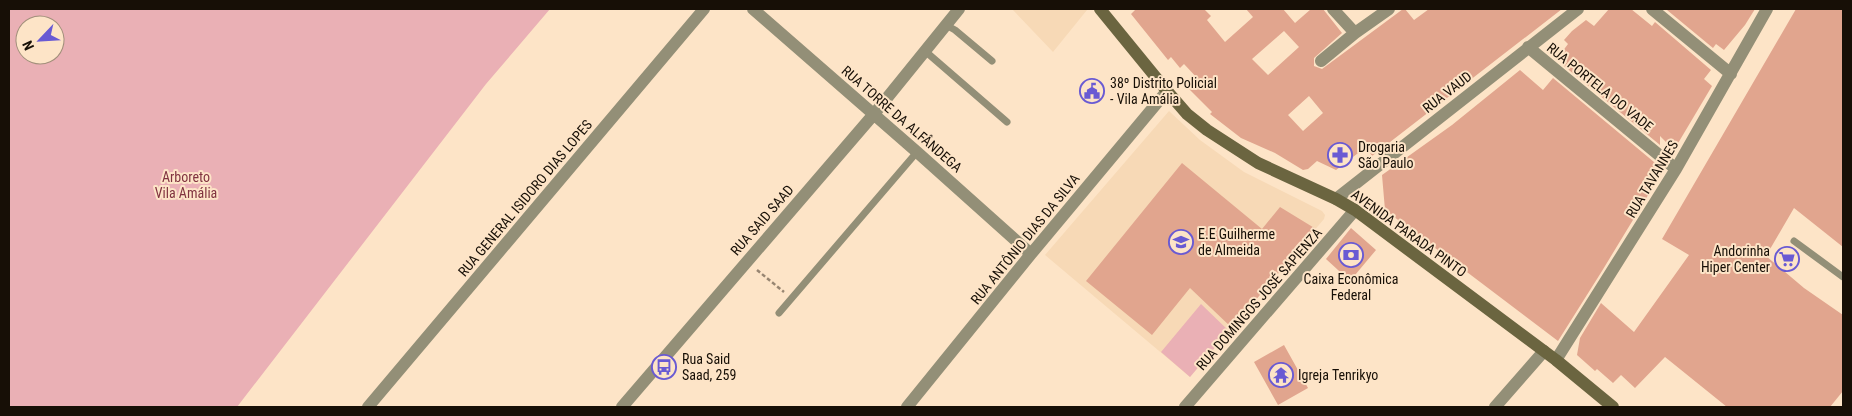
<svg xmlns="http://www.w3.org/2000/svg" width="1852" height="416" font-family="'Roboto Condensed',sans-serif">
  <rect width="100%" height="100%" fill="#fde4c7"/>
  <path fill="#f7d9b6" d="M1012,9H1087V10L1053,52Z
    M1169,111L1200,140L1244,172L1322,211L1325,215L1324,219L1190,377L1045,255Z"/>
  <path fill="#eab0b5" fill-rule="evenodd" d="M9,9H550L486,84L237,407H9ZM25,25H55V55H25Z
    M1201,304L1229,331L1190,377L1161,352Z"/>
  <path fill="#e1a58e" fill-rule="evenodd" d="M1136,9H1204L1211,16L1207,20L1225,42L1253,17L1246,9H1283L1295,23L1311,9H1323L1342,33L1314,58V66L1322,69L1403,9H1405L1414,20L1429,9H1562L1372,156L1366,147L1336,170L1317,161L1308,169L1303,170L1275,153L1241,138L1210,114L1212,112L1189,89L1199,80L1184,64L1180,68L1171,57L1168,60L1131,14ZM1284,31L1299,47L1268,75L1252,59ZM1309,96L1323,113L1303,131L1288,115Z
    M1609,9H1631L1652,26L1655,22L1711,70L1704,79L1712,86L1674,150L1660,136V145L1564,66L1567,62L1559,56L1568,44L1564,40L1572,31L1586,20L1594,26Z
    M1668,9H1755L1745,25L1724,50L1716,44L1713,48L1667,10Z
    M1796,9H1843V247L1794,208L1766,256L1804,288L1843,315V391L1830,407H1727L1665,357L1635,388L1621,375L1613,383L1597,369L1595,371L1577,355L1580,338L1601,303L1634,332L1689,255L1662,239Z
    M1520,70L1543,90L1553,78L1660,167L1661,173L1653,187L1602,271L1558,341L1385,210L1382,175L1452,125Z
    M1182,163L1262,229L1280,207L1316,229L1232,328L1190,288L1152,335L1086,281Z
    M1351,228L1376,250L1350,281L1326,259Z
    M1284,345L1308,388L1278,405L1254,362Z"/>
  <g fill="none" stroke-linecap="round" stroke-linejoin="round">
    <path stroke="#988672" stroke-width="2.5" stroke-dasharray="4 2.5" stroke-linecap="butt" d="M757,270L784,292"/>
    <path stroke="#938f77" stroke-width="7" d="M946,25L955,30L992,61
      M925,51L1007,122
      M1794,241L1843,277
      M779,313L917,152"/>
    <path stroke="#938f77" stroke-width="12" d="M753,9L917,152L1031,254
      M1333,9L1355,33
      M1652,9L1731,74
      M1528,47L1676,169
      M1321,61L1355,33L1389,9
      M1336,199L1578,9
      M1556,360L1676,169L1767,9
      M368,407L704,9
      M622,407L874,114L959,9
      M907,407L1031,254L1167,91
      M1185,407L1355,210
      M1495,407L1544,351"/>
    <path stroke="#6b6540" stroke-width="12" d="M1100,9L1167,91L1187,114L1207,130L1258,163L1336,199L1355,210L1556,360L1613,407"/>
  </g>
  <defs>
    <symbol id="civic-ring" viewBox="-11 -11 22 22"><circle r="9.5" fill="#fde4c7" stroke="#695ad3" stroke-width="1.5"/><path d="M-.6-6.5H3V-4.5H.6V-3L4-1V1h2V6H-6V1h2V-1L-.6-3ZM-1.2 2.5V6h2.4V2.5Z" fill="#695ad3"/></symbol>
    <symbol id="pharmacy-ring" viewBox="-11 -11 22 22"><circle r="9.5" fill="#fde4c7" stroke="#695ad3" stroke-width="1.5"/><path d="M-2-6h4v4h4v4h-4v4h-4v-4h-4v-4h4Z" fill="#695ad3"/></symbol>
    <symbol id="school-ring" viewBox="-11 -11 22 22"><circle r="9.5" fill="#fde4c7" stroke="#695ad3" stroke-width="1.5"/><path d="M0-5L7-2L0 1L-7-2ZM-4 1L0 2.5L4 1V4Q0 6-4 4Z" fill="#695ad3"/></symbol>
    <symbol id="bank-ring" viewBox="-11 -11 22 22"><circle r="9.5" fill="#fde4c7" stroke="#695ad3" stroke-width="1.5"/><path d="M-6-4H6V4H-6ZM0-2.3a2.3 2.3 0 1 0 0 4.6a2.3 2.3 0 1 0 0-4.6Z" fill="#695ad3"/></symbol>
    <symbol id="supermarket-ring" viewBox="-11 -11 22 22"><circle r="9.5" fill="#fde4c7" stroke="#695ad3" stroke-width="1.5"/><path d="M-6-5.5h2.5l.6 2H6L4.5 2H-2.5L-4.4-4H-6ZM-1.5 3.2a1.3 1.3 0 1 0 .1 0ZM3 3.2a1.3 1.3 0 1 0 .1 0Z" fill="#695ad3"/></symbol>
    <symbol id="bus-ring" viewBox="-11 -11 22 22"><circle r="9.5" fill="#fde4c7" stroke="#695ad3" stroke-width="1.5"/><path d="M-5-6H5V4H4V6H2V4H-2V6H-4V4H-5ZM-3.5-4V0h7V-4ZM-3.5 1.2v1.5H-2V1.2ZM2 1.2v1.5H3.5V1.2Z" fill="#695ad3"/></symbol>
    <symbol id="temple-ring" viewBox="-11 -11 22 22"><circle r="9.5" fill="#fde4c7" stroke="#695ad3" stroke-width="1.5"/><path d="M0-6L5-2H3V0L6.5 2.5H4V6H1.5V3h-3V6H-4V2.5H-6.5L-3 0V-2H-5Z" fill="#695ad3"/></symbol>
  </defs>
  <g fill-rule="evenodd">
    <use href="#civic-ring" x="1078" y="77" width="28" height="28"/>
    <use href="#pharmacy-ring" x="1326" y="141" width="28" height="28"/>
    <use href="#school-ring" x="1167" y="228" width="28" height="28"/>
    <use href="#bank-ring" x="1337" y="241" width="28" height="28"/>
    <use href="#supermarket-ring" x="1773" y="245" width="28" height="28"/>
    <use href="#bus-ring" x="650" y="353" width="28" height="28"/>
    <use href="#temple-ring" x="1267" y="361" width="28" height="28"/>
  </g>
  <g text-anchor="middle" stroke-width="4" stroke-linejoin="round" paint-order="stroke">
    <g font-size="14" fill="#170f06" stroke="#fde4c7" text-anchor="start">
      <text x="1110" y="88">38º Distrito Policial<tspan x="1110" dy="16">- Vila Amália</tspan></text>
      <text x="1358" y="152">Drogaria<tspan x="1358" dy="16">São Paulo</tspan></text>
      <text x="1198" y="239">E.E Guilherme<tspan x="1198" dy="16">de Almeida</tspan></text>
      <text x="1770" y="256" text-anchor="end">Andorinha<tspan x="1770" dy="16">Hiper Center</tspan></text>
      <text x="1351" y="284" text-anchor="middle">Caixa Econômica<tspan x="1351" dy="16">Federal</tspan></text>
      <text x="682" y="364">Rua Said<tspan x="682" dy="16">Saad, 259</tspan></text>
      <text x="1298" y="380">Igreja Tenrikyo</text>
    </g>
    <g font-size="14" fill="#170f06" stroke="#fde4c7">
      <text transform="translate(1600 87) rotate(39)" y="5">RUA PORTELA DO VADE</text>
      <text transform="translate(1447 92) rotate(-38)" y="5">RUA VAUD</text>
      <text transform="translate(902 119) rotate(41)" y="5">RUA TORRE DA ALFÂNDEGA</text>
      <text transform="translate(1652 179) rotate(-59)" y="5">RUA TAVANNES</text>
      <text transform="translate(525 198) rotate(-50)" y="5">RUA GENERAL ISIDORO DIAS LOPES</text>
      <text transform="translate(762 220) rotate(-49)" y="5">RUA SAID SAAD</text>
      <text transform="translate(1409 233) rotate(36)" y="5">AVENIDA PARADA PINTO</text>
      <text transform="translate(1025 239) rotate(-51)" y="5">RUA ANTÔNIO DIAS DA SILVA</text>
      <text transform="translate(1259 299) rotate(-49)" y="5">RUA DOMINGOS JOSÉ SAPIENZA</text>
    </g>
    <g font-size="14" fill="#813340" stroke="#fde4c7">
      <text x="186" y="182">Arboreto<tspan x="186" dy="16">Vila Amália</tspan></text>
    </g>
  </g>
  <rect width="1852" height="416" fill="none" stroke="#170f06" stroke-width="20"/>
  <g transform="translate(40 40) rotate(245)"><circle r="24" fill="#fde4c7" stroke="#a18f7a"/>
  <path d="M0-4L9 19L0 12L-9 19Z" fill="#695ad3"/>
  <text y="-8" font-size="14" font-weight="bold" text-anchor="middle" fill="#170f06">N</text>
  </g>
</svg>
